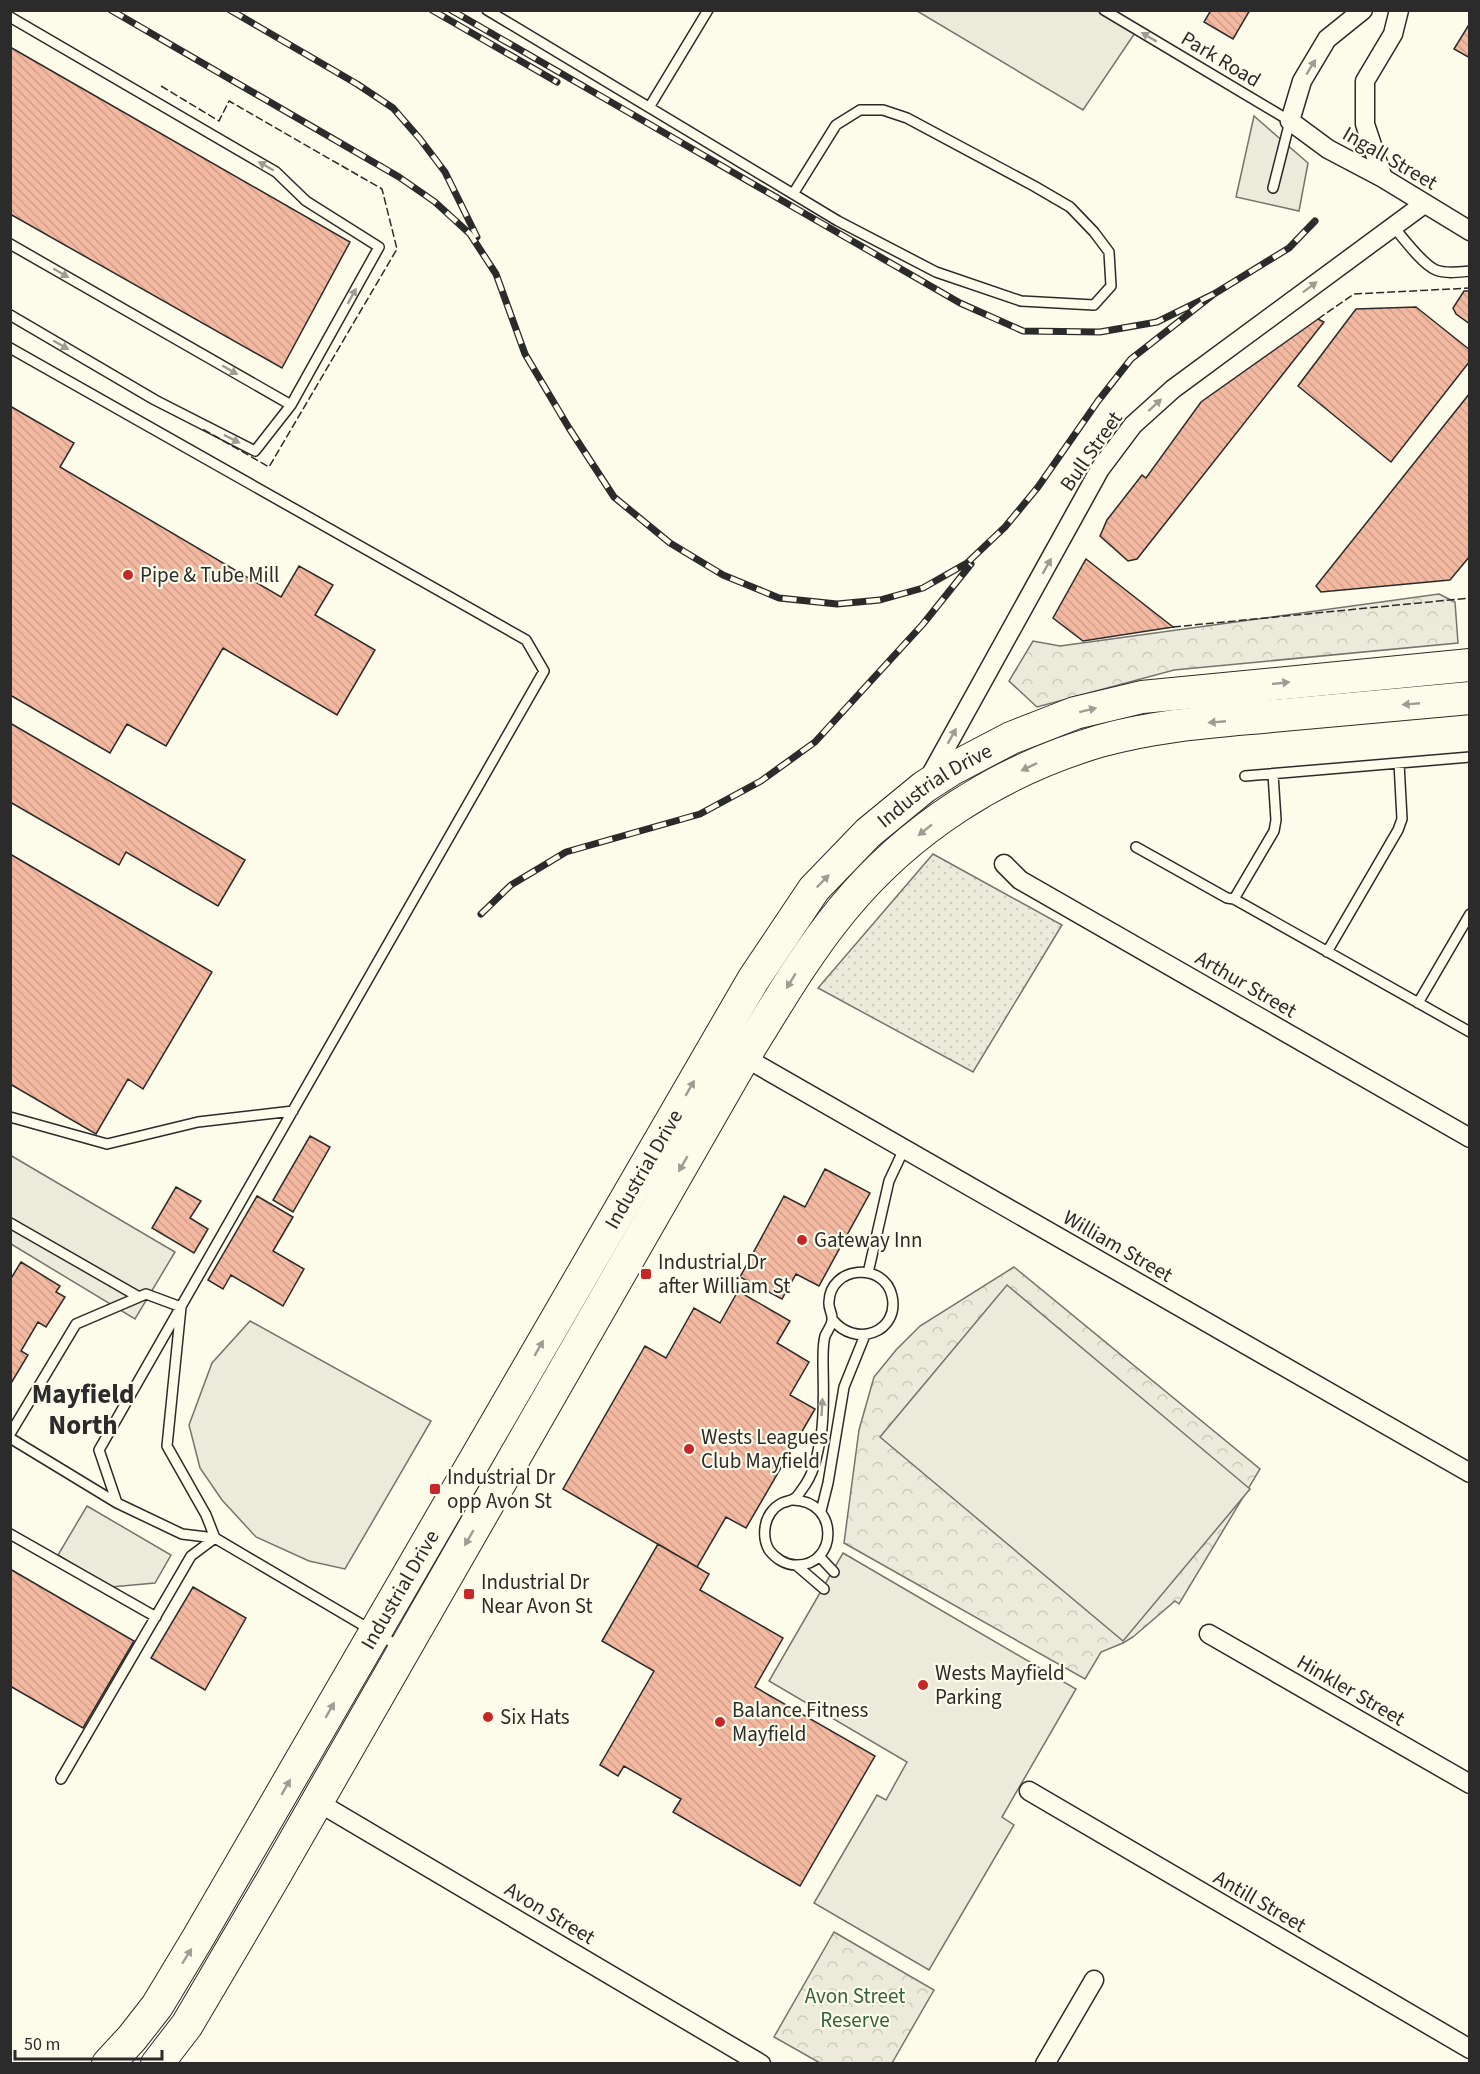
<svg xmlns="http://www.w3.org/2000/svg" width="1480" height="2074" font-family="'Source Sans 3',sans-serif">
  <defs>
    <pattern id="grass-dots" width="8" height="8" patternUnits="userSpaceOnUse" patternTransform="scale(1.5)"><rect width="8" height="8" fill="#ecebdb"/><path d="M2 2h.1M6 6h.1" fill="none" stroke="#cbcabc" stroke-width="1.8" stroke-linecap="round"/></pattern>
    <pattern id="forest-crowns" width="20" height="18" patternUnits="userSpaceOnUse" patternTransform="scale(1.5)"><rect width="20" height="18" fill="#ecebdb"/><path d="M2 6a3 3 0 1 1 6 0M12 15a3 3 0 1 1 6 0" fill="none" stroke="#cbcabc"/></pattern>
    <pattern id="building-back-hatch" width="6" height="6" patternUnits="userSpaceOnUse" patternTransform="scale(1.5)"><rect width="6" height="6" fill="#f2b8a0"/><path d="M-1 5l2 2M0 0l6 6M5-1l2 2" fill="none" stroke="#d09e8a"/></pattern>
  </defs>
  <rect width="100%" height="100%" fill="#fdfbea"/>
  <path fill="url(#grass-dots)" stroke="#74746e" stroke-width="1.5" d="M933,854L1062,925L973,1072L818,988Z"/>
  <path fill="url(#forest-crowns)" stroke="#74746e" stroke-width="1.5" d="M1439,594L1455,602L1458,643L1174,670L1037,707L1009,681L1033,641L1060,646Z
    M1014,1267L1260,1469L1179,1604L1175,1601L1133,1637L1123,1643L1101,1652L1085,1679L844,1543L859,1430L874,1377L896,1350L920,1326Z
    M834,1932L934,1990L892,2063H820L774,2037Z"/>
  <path fill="#ecebdb" stroke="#74746e" stroke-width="1.5" d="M1007,1285L1250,1489L1123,1641L880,1437Z"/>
  <path fill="#eceadb" stroke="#74746e" stroke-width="1.5" d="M917,11H1104L1137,30L1083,110Z
    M1254,116L1308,163L1299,211L1236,197Z
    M10,1155L175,1252L135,1319L11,1244Z
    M250,1321L431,1421L345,1569L309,1561L256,1537L222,1500L200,1468L189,1425L212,1363Z
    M87,1506L171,1555L155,1583L111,1587L58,1555Z
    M843,1553L1076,1689L1002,1817L1014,1825L929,1970L814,1903L877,1795L886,1800L907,1762L769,1681Z"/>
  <path fill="url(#building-back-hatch)" stroke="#2b2b2b" stroke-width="1.5" d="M1211,10H1250L1233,39L1204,22Z
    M1470,23V58L1454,49Z
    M10,47L350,242L282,368L10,214Z
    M1464,291H1470V324L1456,314L1453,308Z
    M1416,307L1470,350V361L1391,462L1298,386L1356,309Z
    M1318,319L1324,322L1137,559L1128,561L1100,536L1107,520L1142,475L1146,478L1201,402Z
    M1470,393V556L1450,580L1321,592L1316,586Z
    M10,406L74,443L60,467L281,597L299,566L333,585L315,615L375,650L337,715L223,648L166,746L127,724L110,753L10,695Z
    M1086,559L1173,627L1083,641L1053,618Z
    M10,723L245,860L218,906L126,852L119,865L10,802Z
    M10,854L212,972L143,1089L128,1079L96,1134L10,1084Z
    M310,1136L330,1147L293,1212L273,1200Z
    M825,1169L870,1193L819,1286L796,1274L782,1299L740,1277L784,1196L805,1207Z
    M176,1187L201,1201L190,1218L208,1229L194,1253L152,1228Z
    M257,1196L293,1217L273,1251L304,1269L283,1306L231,1275L223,1289L208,1280Z
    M21,1262L60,1286L56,1292L65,1297L46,1327L38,1322L21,1351L28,1355L10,1385V1280Z
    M738,1291L790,1321L777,1343L809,1362L790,1395L815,1409L746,1528L726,1517L697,1567L563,1489L645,1346L666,1358L694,1308L720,1323Z
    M658,1544L709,1574L700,1590L783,1638L755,1687L875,1756L800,1886L673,1812L681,1799L624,1766L618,1776L600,1765L654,1671L602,1641Z
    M10,1569L134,1641L83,1728L10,1686Z
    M193,1587L246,1618L205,1690L151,1658Z"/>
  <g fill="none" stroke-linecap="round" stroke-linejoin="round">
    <defs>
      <path id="lane" d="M487,10L838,221L936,272L1021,301L1094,305L1111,286L1109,252L1094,232L1070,207L1034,186L907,118L883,110H860L836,125L793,194
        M1104,10L1290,121L1273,188
        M10,17L276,172L306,201L379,247L291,405L10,244
        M650,106L708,10
        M1393,226C1403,238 1422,264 1436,270C1446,274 1459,272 1470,271
        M10,315L155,400L255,451L291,405
        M10,348L526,640L544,671L99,1450L117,1503L182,1534L215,1538L400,1647
        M1245,776L1470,757
        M1136,847L1227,898L1234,899L1470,1032
        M1234,899L1274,831L1276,820L1273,774
        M1327,952L1398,830L1402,819L1399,763
        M1418,1003L1470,914
        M10,1117L107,1144L198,1122L293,1111
        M10,1223L139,1297
        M868,1273L889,1181L904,1149
        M10,1434L76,1324L146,1294L181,1307L167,1446L206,1515L215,1538L191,1556L61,1779
        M10,1438L117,1503
        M793,1500C840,1501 838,1566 796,1565C785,1565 775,1558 769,1550C765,1543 764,1536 765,1528C766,1518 772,1508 782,1503C787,1501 791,1501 795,1498C798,1496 801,1491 803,1488C815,1472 817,1455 821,1436C825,1411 823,1384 823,1359C823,1352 823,1343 825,1336C827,1331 832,1325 832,1320C833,1314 828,1308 829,1302C830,1266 884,1261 892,1296C900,1332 855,1349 832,1319
        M821,1511L828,1483L844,1387L865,1335
        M10,1534L156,1617
        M819,1556L834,1572
        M796,1565L824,1589"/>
      <path id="street" d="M1363,10L1327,39L1302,81L1290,121L1328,149L1383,178L1470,231
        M1383,178L1365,124V81L1393,34L1399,10
        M929,778L1100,469L1133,425L1173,389L1424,204
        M1004,864L1020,880L1470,1138
        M744,1057L1470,1473
        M1209,1634L1470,1784
        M1029,1791L1470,2049
        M316,1801L761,2064
        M1045,2064L1094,1980"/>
      <g id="highway">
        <path id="s1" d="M108,2064L132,2038L157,2006L198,1938L753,980L814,889L868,833L924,787L952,769L1011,738L1075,713L1142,697L1470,665"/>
        <path d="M157,2064L187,2025L274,1877L744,1057C775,1007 805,955 842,910C908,829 1000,770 1100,741C1153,726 1207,722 1262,717C1331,711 1400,705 1470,698"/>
      </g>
    </defs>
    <use href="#lane" stroke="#2b2b2b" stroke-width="12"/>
    <use href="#street" stroke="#2b2b2b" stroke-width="21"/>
    <use href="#highway" stroke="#2b2b2b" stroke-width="34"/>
    <use href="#lane" stroke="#fdfbea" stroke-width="9"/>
    <use href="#street" stroke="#fdfbea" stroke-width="18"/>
    <use href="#highway" stroke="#fdfbea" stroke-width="32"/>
    <defs>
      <path id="rail" d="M111,10L399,177L435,202L470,234L496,274L525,354L569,428L614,497L670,543L723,575L779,598L837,604L880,600L923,588L967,563L1005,527L1038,487L1098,401L1131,359L1214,294
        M230,10L357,84L393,108L420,139L445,172L477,237
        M432,10L557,82
        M451,10L960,303L1023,331L1100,332L1157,322L1214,294L1289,248L1315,221
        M481,914L511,885L566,852L700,814L761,781L815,742L923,624L971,564"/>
    </defs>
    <use href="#rail" stroke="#2b2b2b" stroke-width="7"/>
    <use href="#rail" stroke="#fdfbea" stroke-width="4.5" stroke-dasharray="14" stroke-linecap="butt"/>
    <path stroke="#2b2b2b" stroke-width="1.5" stroke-dasharray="8 3" stroke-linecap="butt" d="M161,86L219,121L229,101L382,189L397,249L269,467L201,428
      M1318,319L1354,294L1470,288
      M1173,627L1470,598"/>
  </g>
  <defs><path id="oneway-solid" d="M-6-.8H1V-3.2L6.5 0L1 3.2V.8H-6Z" transform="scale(1.5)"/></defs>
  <g fill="#9e9d94">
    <use href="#oneway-solid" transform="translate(1149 37) rotate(-149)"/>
    <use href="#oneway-solid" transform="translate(1311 67) rotate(-59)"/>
    <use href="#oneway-solid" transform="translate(266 166) rotate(-150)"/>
    <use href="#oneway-solid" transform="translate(61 273) rotate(30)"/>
    <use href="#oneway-solid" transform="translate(1310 287) rotate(-37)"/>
    <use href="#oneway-solid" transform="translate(352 296) rotate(-61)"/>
    <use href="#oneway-solid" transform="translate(61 345) rotate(30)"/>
    <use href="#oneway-solid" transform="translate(230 370) rotate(30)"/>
    <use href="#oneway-solid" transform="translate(1155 405) rotate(-43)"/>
    <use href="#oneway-solid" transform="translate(232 439) rotate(27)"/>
    <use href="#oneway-solid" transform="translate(1047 566) rotate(-61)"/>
    <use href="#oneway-solid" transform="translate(1281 683) rotate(-6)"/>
    <use href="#oneway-solid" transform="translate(1411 704) rotate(175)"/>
    <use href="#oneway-solid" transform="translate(1088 710) rotate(-14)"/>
    <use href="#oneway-solid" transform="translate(1217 722) rotate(175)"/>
    <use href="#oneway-solid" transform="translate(952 736) rotate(-61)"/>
    <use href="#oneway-solid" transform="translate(1029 767) rotate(154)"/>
    <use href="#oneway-solid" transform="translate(925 830) rotate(141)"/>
    <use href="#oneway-solid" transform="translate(823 881) rotate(-46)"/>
    <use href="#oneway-solid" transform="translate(791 981) rotate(121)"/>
    <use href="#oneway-solid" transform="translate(690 1088) rotate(-60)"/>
    <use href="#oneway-solid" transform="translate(683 1164) rotate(120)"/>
    <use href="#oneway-solid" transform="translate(539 1348) rotate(-60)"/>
    <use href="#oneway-solid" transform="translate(822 1407) rotate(-87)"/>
    <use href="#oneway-solid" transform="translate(469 1538) rotate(120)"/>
    <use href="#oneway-solid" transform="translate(330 1710) rotate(-60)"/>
    <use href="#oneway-solid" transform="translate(286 1787) rotate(-60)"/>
    <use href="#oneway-solid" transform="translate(187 1956) rotate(-58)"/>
  </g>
  <g fill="#c62828" stroke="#fdfbea" stroke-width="2">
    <circle cx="128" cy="575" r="6"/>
    <circle cx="802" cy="1240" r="6"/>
    <rect x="640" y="1268" width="12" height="12" rx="3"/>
    <circle cx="689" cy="1449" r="6"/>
    <rect x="429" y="1483" width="12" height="12" rx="3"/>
    <rect x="463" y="1588" width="12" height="12" rx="3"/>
    <circle cx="923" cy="1685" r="6"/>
    <circle cx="488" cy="1717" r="6"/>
    <circle cx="720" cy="1722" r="6"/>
  </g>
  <g text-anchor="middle" stroke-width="4.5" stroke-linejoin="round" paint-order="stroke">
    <g font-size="21" fill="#2b2b2b" stroke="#fdfbea">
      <text transform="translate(1221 59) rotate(31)" y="7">Park Road</text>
      <text transform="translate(1390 158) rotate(30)" y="7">Ingall Street</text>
      <text transform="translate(1091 451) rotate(-55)" y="7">Bull Street</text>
      <text dy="7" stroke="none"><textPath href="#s1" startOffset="1532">Industrial Drive</textPath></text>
      <text transform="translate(1246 984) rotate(30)" y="7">Arthur Street</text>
      <text dy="7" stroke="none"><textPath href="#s1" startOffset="1044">Industrial Drive</textPath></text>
      <text transform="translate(1118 1246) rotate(30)" y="7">William Street</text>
      <text dy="7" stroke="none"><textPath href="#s1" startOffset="558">Industrial Drive</textPath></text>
      <text transform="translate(1351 1690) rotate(30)" y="7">Hinkler Street</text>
      <text transform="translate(1260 1901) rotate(30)" y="7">Antill Street</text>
      <text transform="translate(550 1913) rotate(31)" y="7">Avon Street</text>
    </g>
    <g font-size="21" fill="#2b2b2b" stroke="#fdfbea" text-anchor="start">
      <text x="140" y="582">Pipe &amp; Tube Mill</text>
      <text x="814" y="1247">Gateway Inn</text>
      <text x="658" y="1269">Industrial Dr<tspan x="658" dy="24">after William St</tspan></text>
      <text x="701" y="1444">Wests Leagues<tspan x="701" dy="24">Club Mayfield</tspan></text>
      <text x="447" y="1484">Industrial Dr<tspan x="447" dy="24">opp Avon St</tspan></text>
      <text x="481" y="1589">Industrial Dr<tspan x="481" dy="24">Near Avon St</tspan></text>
      <text x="935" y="1680">Wests Mayfield<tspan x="935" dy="24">Parking</tspan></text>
      <text x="732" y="1717">Balance Fitness<tspan x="732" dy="24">Mayfield</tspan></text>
      <text x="500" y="1724">Six Hats</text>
    </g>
    <g font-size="21" fill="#34623c" stroke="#fdfbea">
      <text x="855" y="2003">Avon Street<tspan x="855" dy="24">Reserve</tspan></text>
    </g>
    <g font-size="27" font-weight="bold" fill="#2b2b2b" stroke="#fdfbea">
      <text x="83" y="1403">Mayfield<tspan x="83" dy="31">North</tspan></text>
    </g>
  </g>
  <rect width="1480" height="2074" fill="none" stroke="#2b2b2b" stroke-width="24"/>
  <path d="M15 2050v9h147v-9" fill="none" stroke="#2b2b2b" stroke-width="3"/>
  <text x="24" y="2050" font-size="18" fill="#2b2b2b" stroke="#fdfbea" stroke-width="4.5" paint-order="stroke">50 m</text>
</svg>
